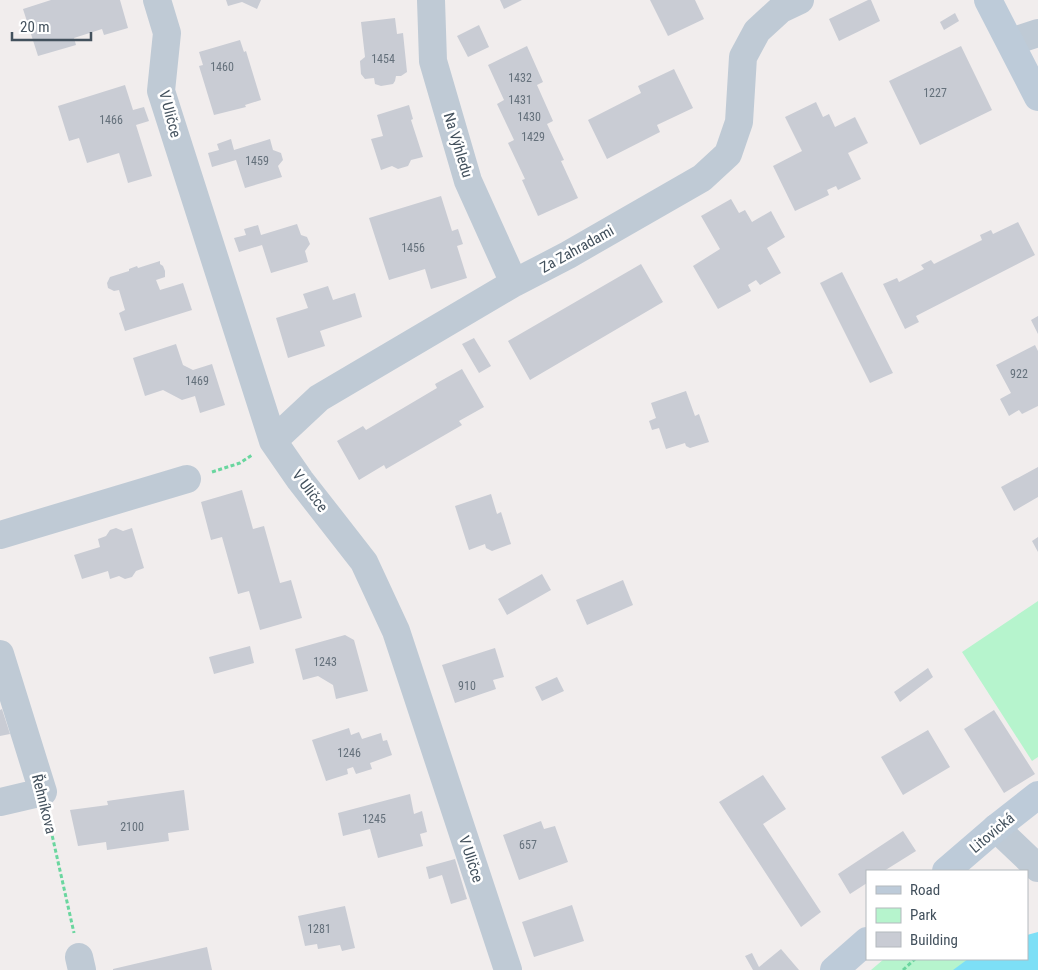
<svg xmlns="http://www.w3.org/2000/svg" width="1038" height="970" font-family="'Roboto Condensed',sans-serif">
  <rect width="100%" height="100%" fill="#f1eded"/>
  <path fill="#b6f4cd" d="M1038,601V757L1032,761L962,652Z
    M884,959H970L957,970H871Z"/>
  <path fill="#7ddff6" d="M1038,932V970H953L968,959H1027V935Z"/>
  <path fill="#c9ccd4" d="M51,0H120L128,28L104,35L102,29L74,38L76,45L38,56L23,9Z
    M226,0H261L257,9L242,2L228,6Z
    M500,0H522L504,9Z
    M650,0H695L704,19L668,36Z
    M868,0H871L880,21L839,41L829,19Z
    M955,13L959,21L944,30L940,22Z
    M395,18L397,34L403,33L407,72L401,76H396L395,81L393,84L381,86L375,84L374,78L365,79L361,74L360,61L365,57L361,22Z
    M479,25L489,47L468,57L457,36Z
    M240,40L244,52L246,51L261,100L245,105L246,107L214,115L199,66L203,65L199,52Z
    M527,46L543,82L537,85L553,121L547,124L564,160L561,161L578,198L538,216L522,180L525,179L508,143L514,140L497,104L504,100L488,65Z
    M961,46L992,110L920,145L889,81Z
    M674,69L693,108L657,125L660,132L607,159L588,120L641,93L638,86Z
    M125,85L133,110L144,107L149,121L136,125L152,176L128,183L119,153L87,163L79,138L69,141L58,106Z
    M816,102L823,117L829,114L835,127L855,117L868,143L848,153L861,179L838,190L836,186L827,190L829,195L795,211L773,166L802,151L785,117Z
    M409,105L413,119L411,120L423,157L411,160L408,166L398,169L392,166L381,170L371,139L383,136L377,115Z
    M231,139L234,150L270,139L273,150L281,153L283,160L278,166L282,177L245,188L236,160L212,167L208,153L219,150L217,144Z
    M441,196L452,231L458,229L463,244L457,246L467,278L431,289L425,269L389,280L369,218Z
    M731,199L739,213L745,210L752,222L771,211L785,237L767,248L781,273L760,285L756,280L748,285L751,291L718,309L693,266L720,249L701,216Z
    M1018,222L1035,255L916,316L919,322L905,329L883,284L897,278L899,282L924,269L921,265L931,260L934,264L982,240L980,235L991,230L993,234Z
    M297,224L301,235L307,237L310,244L305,251L308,262L271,273L262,245L239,252L234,238L246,235L244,229L258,225L261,235Z
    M160,261V264L163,266L165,271V277L156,280L160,290L183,283L192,310L125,331L119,313L125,310L119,290L114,291L108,288L107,283L110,277L129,271V269L137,266L138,268Z
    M641,264L663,302L530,380L508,341Z
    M842,272L893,373L870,383L820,283Z
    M328,286L333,300L355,293L362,317L320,331L325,346L288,358L276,318L308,308L303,294Z
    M1038,316V334L1031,320Z
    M474,338L491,366L479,373L462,344Z
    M176,344L183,365L193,370L212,364L225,405L200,413L195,396L182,400L163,390L145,396L133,358Z
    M1035,345L1038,351V406L1022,414L1019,410L1009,416L1000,399L1011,393L996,365Z
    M462,369L484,407L459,421L462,425L386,469L384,465L359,480L337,441L363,426L366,430L437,388L435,384Z
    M686,391L695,416L699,414L709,442L690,448L686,446L685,443L666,449L659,428L652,430L649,421L656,418L651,403Z
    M1038,467V497L1014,511L1001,487Z
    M242,490L253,529L264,526L280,583L291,580L302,618L260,630L249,591L238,594L222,537L211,540L201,502Z
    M491,494L497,514L501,512L511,544L492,551L486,548L485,544L469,550L455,506Z
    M116,528L123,531L132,528L144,568L136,571L132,577L125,579L119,576L110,579L108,571L82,579L74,555L100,547L98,539L106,536L110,530Z
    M1038,537V552L1032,541Z
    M542,574L551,590L507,615L498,599Z
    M623,580L633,605L587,625L576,600Z
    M345,635L354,640L368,691L336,699L333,685L318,676L303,680L295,649Z
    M250,646L254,663L214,674L209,657Z
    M495,648L504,677L493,680L496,689L455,703L442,665Z
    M928,668L933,677L900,702L894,692Z
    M557,677L564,691L542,701L535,687Z
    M2,709L10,734L0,736V710Z
    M994,710L1035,774L1004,793L964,729Z
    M349,728L351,735L359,732L362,739L381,733L383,741L387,740L392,755L370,763L372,769L356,774L353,767L347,769L348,774L326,781L312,740Z
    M928,730L950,767L903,795L881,757Z
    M763,775L786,809L763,824L821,912L801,927L719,802Z
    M184,790L189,830L168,833L169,841L107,850L106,842L78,846L70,810L108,805L107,801Z
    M410,794L414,814L422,811L427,832L420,834L423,846L378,858L370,829L343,836L338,813Z
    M541,821L544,829L555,826L568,862L519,880L503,835Z
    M903,831L916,851L884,871H867V883L850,894L838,874Z
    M455,859L467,899L451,904L442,875L429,879L426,867Z
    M572,905L584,941L534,957L522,922Z
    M345,906L355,948L342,951L340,945L318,949L317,944L305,946L298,916Z
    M207,947L212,970H113V969Z
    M781,949L799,970H753L745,956L752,953L759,967Z"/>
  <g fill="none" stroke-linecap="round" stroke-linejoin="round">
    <path stroke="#6ad69f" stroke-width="3" stroke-dasharray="4 2.5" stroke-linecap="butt" d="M212,472L240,463L252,455
      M48,817L74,933
      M903,970L915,959"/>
    <path stroke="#bfcad5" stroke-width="28" d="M157,0L167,33L161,91L273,441L300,480L364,562L396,631L508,970
      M431,0L433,61L468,181L514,283
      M1011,42L1038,33
      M273,441L319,398L514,283L568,255L702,178L728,154L739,122L743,57L757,31L781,9L800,0
      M0,535L187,479
      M0,654L43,792L0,802
      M996,828L1038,868
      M79,957L82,970"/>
    <path stroke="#bdcbd9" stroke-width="28" d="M988,0L1038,97
      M946,871L996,828L1038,795
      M834,970L867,941"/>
  </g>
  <g text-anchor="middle" stroke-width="5" stroke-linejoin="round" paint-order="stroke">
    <g font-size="12" fill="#64707b">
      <text x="383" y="63">1454</text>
      <text x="222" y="71">1460</text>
      <text x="520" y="82">1432</text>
      <text x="935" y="97">1227</text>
      <text x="520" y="104">1431</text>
      <text x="529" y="121">1430</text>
      <text x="111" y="124">1466</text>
      <text x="533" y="141">1429</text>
      <text x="257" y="165">1459</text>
      <text x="413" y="252">1456</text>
      <text x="1019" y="378">922</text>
      <text x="197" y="385">1469</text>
      <text x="325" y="666">1243</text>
      <text x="467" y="690">910</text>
      <text x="349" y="757">1246</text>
      <text x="374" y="823">1245</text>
      <text x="132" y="831">2100</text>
      <text x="528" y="849">657</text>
      <text x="319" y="933">1281</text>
    </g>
    <g font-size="15" fill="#43515d" stroke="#fff">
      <text transform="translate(170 114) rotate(75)" y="5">V Uličce</text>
      <text transform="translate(458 145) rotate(73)" y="5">Na Výhledu</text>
      <text transform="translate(577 249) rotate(-29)" y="5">Za Zahradami</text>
      <text transform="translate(310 491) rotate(53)" y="5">V Uličce</text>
      <text transform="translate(44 804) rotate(76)" y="5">Řehníkova</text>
      <text transform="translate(992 833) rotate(-40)" y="5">Litovická</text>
      <text transform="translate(471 859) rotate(72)" y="5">V Uličce</text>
    </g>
  </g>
  <rect x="866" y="870" width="162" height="90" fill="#ffffff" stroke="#b4b9be"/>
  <rect x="876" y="886" width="25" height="8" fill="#bdcbd9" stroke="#b4b9be"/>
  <text x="910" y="895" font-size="15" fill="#43515d">Road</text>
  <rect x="876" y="908" width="25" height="15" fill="#b6f4cd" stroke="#b4b9be"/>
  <text x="910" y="920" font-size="15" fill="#43515d">Park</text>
  <rect x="876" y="932" width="25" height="15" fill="#c9ccd4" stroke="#b4b9be"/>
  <text x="910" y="945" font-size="15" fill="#43515d">Building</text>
  <path d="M12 32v8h79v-8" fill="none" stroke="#43515d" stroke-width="2.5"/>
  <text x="20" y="32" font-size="15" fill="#43515d" stroke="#ffffff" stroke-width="4" paint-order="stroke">20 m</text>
</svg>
